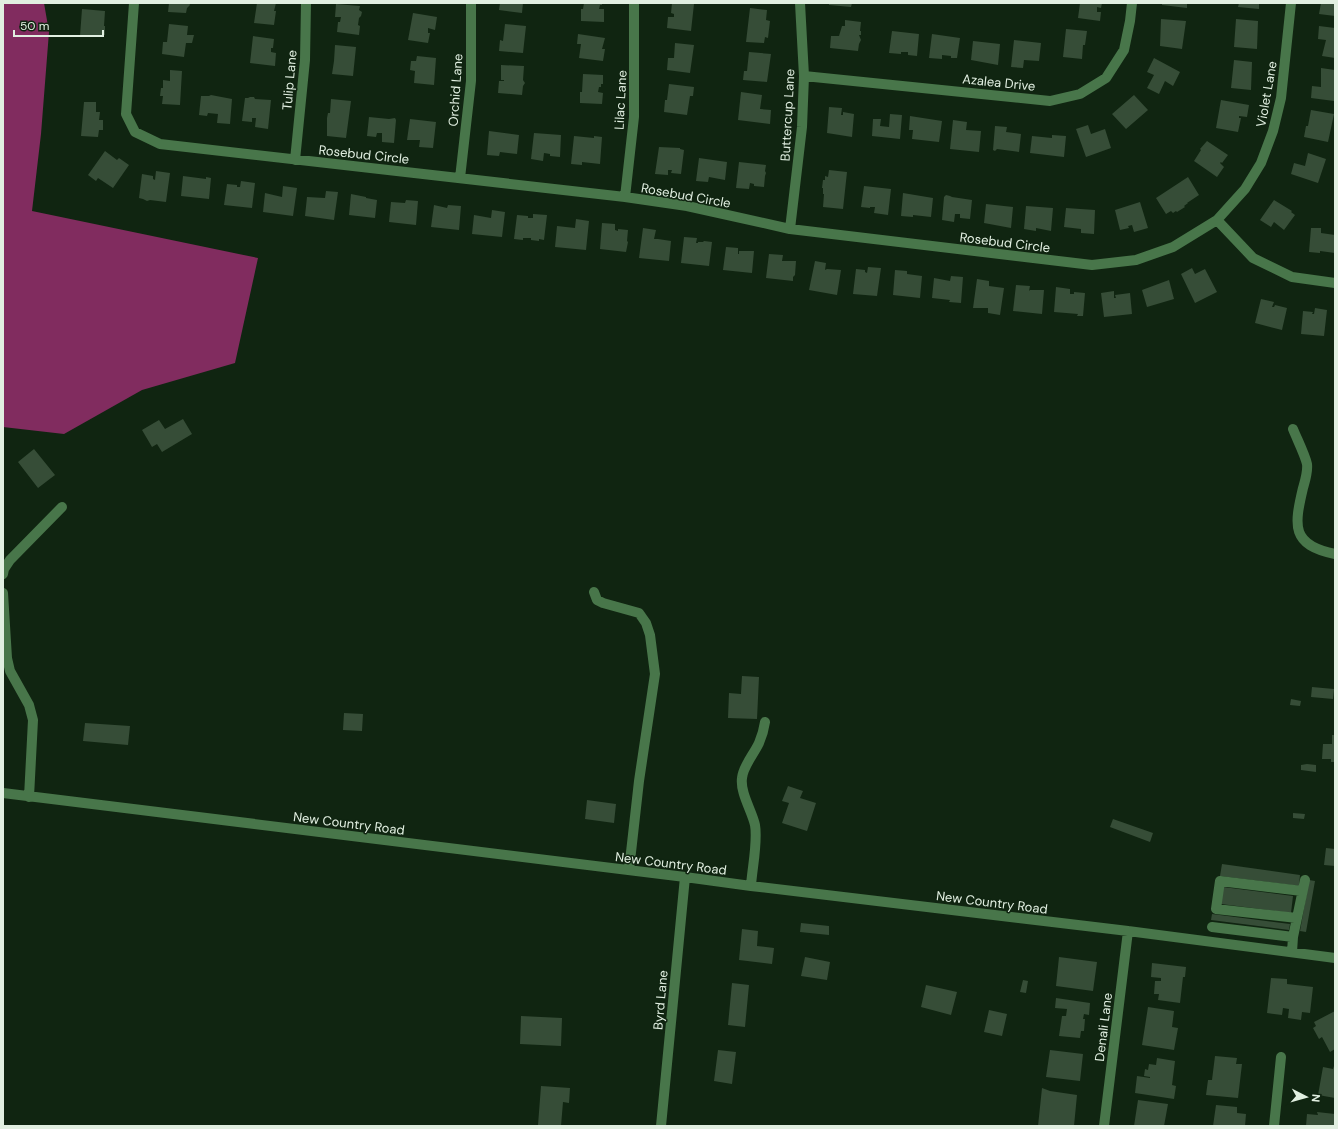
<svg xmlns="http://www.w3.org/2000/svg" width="1338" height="1129" font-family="'DM Sans',sans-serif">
  <rect width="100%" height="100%" fill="#102511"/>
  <path fill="#812c5f" d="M3,3H44L49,32L41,134L32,211L258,258L235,363L142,390L64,434L3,427Z"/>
  <path fill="#364d37" d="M169,3H189L190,5L187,8L186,13L168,12Z
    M257,3H276L274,11H276L274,25L254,23Z
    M500,3H523L522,13L499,10Z
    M584,3H602V5H600L599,9H604V22L581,21V9H583Z
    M672,3L694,4L691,31L667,28L668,17H674V14L671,13Z
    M829,3H852L851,7L829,5Z
    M1080,3H1102L1101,8L1097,7V12H1101L1100,21L1078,18Z
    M1162,3H1187V8L1162,5Z
    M1239,3H1259V9L1238,7Z
    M1321,3H1335V16L1319,14Z
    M336,4L360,6L359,10L362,12L361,16L359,18L358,25L360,26L359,35L337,32L338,22H340L341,17H335Z
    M750,8L767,10L766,20L770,21L768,38L765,37L764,43L746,42Z
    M82,9L105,11L104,26H105V35H103V37L80,36Z
    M413,13L437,17L435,30L428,28V33H430L428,43L408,40Z
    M1161,19L1186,21L1182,49L1160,46Z
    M1236,19L1258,21L1257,49L1234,47Z
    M845,20L861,22L860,31H861V35H859L861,40L859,44L858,51L830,48L831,36H839L842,26H845Z
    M169,24L188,26L187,35H194L192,43H186L184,57L162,54L163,42H167Z
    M505,24L526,26L523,53L499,51L500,40L503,41Z
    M1319,26L1335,28V58L1322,56L1326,40L1318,39Z
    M1066,29L1087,31L1085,45H1083L1082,59L1063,57Z
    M892,31L919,34L917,56L908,55V52H901V54L889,53Z
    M578,34L605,38L602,49H605L603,61L579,58L581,44H577Z
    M932,34L960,38L957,58H951V56L942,55V59L929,58Z
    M253,36L274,39L273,48H271V52L276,53L275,66L250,63Z
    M1014,40L1041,43L1039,61L1024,60L1023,68L1011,67Z
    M973,41L1000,44L998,65L971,60Z
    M675,43L694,45L690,73L667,70L668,58H674Z
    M335,45L356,47L353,76L332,74L334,61Z
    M749,52L771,54L767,82L743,80L744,71H747Z
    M417,56L436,58L434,85L414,83L415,71L410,70L411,61H416Z
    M1154,58L1180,72L1173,86L1165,81L1159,94L1147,88L1154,75L1147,72Z
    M1234,60L1252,62L1251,90L1231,88Z
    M501,65L524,66L523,80L525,83L523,86L522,95L498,93L499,81H504V80H501Z
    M1321,68L1335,70L1334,101L1311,98L1312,86L1321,87Z
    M170,70L182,71L180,105L162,104L163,96H160L161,88H163V80L170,81Z
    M583,74L603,75V84H601V87H599L598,92L603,93L602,104L580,103V92H582Z
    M669,84L694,87L693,96H690L687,115L664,112L665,100H667Z
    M741,92L762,95L760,109L771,110L770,124L738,120Z
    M211,95L232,99L230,124L217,123L218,114L208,113L207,116L199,115L201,96H209Z
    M1134,95L1148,110L1126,129L1112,114Z
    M250,97H254L255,99L271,100L268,129L255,127L256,118H252V122L242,121L245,98H248Z
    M331,99L351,101L346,138L327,136V118L328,113H330Z
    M1221,100L1249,105L1247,117L1239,116V118H1241L1238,132L1216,128Z
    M84,102H96V112H100L99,120H103V130H99L98,137L81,136Z
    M829,107L842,108L841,115H843V112L854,114L852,137L827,133Z
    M1311,110L1334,114L1328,142L1304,137L1306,126H1308Z
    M890,114L902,115L900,139L872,136L873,119H881L880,126L889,127Z
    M910,116L942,121L939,142L912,139L913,130H909Z
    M369,117L389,119L395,118L396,120L394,143L382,142V133H377L376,137L367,136Z
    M410,119L436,122L433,148L419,147L420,140H407Z
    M953,120L967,122L966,130L981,131L979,152L950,149Z
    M1088,125L1091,134L1105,129L1111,148L1086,157L1076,129Z
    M995,126L1007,127L1006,132L1021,134L1019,152L997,149L995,151L993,150Z
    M489,131L519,135L517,154L500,152L499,156L487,155Z
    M534,133L561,135L560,157L550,156V154L544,153L543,161L531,159Z
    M1052,135L1066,136L1064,157L1030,153L1032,136L1052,138Z
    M574,136L594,138V136L602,137L600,164L582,162V165L571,164Z
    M1207,141L1228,155L1222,163L1221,162L1220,163L1224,167L1217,177L1194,161L1201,150L1200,149Z
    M659,147L680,148V149L684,150L681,174L671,173L672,170H668V175L655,174Z
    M105,151L117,160L119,158L129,165L113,188L98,178L96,181L88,175Z
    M1308,153L1326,159L1318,183L1291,174L1294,163L1305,166Z
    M699,158L727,162L725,180L709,177L708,182L696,181Z
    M739,162L766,165L765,171L766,173L765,176L764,187L754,186V184L750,183L749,189L736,188Z
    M829,170L847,172L843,209L823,207L824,194H823V188H822L823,180H825V176L828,177Z
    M156,171L170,173L166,202L150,200L147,201L143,199L139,198L142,174L153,176V179L155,180Z
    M183,176L206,179V177L211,178L209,199L181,196Z
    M1188,177L1199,195L1187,203H1188L1184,206L1185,207L1177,212L1176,211L1173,213L1171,211L1166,214L1156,198Z
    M241,181L255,183L252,208L224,205L227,184L237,185V187H240Z
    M283,186L297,188L293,216L263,212L265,193L282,197Z
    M864,186L891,189L888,215L874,213L875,207H870V208L861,207Z
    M326,191L338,192L334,220L305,216L307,197L325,198Z
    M903,193L933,198L931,217L913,215V217L901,216Z
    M351,194L366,197V198L377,200L375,218L349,215Z
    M946,195L950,196L952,197L972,200L970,219L960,218V214H955L954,222L942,220L944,197Z
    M406,200L418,201L416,225L389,222L391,202L405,203Z
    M1274,200L1292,211L1291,212L1295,215L1284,230L1274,222L1271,227L1260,220Z
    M1140,202L1148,228L1134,232L1132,225L1128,226L1129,228L1120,230L1115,210Z
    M986,204L1013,207L1011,228L984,223Z
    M434,205L447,208L448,205L461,206L459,230L431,227Z
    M1026,206L1053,208L1051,231L1036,228V231L1024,229Z
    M1066,208L1095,210L1094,234L1081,233V229L1064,227Z
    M492,210L505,212L502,237L472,234L474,215L491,218Z
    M533,214L547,215L544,240L539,239V241L531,240V238H523V240L514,239L517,215L528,216V218H533Z
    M576,219L589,221L586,250L555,247L557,226L575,228Z
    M602,223L615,224V230L618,231V229L628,230L627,241L628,242L626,252L600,249Z
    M643,228L656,230L654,239H658L671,241L669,261L639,258Z
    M1311,228H1321V233L1335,235V253L1320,251V253L1309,252Z
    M684,237L697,238L696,243H698V242H703L704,241L712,242L709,266L681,263Z
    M726,247L738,248V254H739V251H754L752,273L723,270Z
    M769,254L783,255L782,261H796L795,275L793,277V281L766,278Z
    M815,261L826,263L825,270L827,269L841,270L837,295L809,290Z
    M868,267L881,268L877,296L853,294L856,269L865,270V272L867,273Z
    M1192,268L1195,274L1205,269L1217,292L1195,303L1181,274Z
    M895,270L907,271V274L922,276L920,298L893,295Z
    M951,276L963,277L961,303L949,302L950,300L932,298L934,278L950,281Z
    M977,279L989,281V286L1004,288L1000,315L988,313V308H973Z
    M1169,280L1174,299L1147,307L1142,290Z
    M1016,285L1030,286L1029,291L1030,290H1044L1042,314L1013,311Z
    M1056,287L1070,289V294H1074V292L1085,293L1083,316H1077L1078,314L1054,312Z
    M1114,291V298H1116L1115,295L1130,293L1132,314L1104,317L1101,293Z
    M1261,299L1274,302L1272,307H1274L1275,305L1287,308L1282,330L1255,323Z
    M1315,308L1327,310L1324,336L1301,334L1303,311L1313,312L1312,314H1314Z
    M183,419L192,434L162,452L157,444L152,447L142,430L159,420L165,429Z
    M34,449L55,475L38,488L18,462Z
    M742,676L759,677L757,719L728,718L729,693L741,694Z
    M1312,687L1334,689L1333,699L1311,697Z
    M1291,699L1301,701L1300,706L1290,705Z
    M344,713L363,714L362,731L343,730Z
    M85,723L130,726L128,745L83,741Z
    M1332,735H1335V762H1331V759H1322L1323,744H1332Z
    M1307,764L1316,765V772L1301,770V765Z
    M788,786L803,791L800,798L816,803L807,831L782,823L789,803L782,801Z
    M587,800L616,804L614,823L585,819Z
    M1293,813L1305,814L1304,819L1293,818Z
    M1113,819L1153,833L1150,842L1110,827Z
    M1326,848L1335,849V866L1324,865Z
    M1222,864L1300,875L1299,886L1220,876Z
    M1309,880L1315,881L1306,932L1300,931Z
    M1223,887L1293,896L1291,913L1221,904Z
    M1212,914L1290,924L1289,930L1211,920Z
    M801,923L829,926V935L800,932Z
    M742,929L758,931L757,946L774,948L772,964L739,960Z
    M805,957L830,962L827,980L801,976Z
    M1059,957L1097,962L1093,991L1056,986Z
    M1152,963L1186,967L1185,977H1183L1180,1003L1158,1000L1159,994H1154L1155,981H1161V978L1151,977Z
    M1271,978L1287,979V984L1313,987L1310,1013L1302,1012L1301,1020L1288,1018L1289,1009L1283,1008L1282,1015L1267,1013Z
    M1023,980L1028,981L1026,993L1020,992Z
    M732,983L749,985L745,1027L728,1025Z
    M926,985L957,992L951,1015L921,1007Z
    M1056,998L1090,1003L1089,1015L1084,1014L1083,1019H1085L1084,1031H1081L1080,1038L1059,1036L1062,1016H1066L1067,1009L1055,1008Z
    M1148,1007L1174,1011L1172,1027L1178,1028L1174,1050L1142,1045Z
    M989,1010L1007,1014L1002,1036L984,1032Z
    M1335,1011V1049L1330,1052L1322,1037L1319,1039L1313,1028L1316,1026L1314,1022Z
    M521,1016L562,1018L561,1046L520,1044Z
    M718,1050L736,1052L732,1084L714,1081Z
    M1050,1050L1083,1054L1080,1081L1046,1077Z
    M1215,1056L1237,1058L1236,1064H1242L1238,1098L1206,1095L1208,1080H1212Z
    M1157,1058L1175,1061L1172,1085L1176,1086L1174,1099L1135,1093L1137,1076L1150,1078V1077L1144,1076L1145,1069L1148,1070L1149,1064L1156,1065Z
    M1334,1066H1335V1098L1318,1095L1323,1067L1333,1069Z
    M541,1086L570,1088L569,1103L563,1102L561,1126L538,1125Z
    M1042,1088L1050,1091L1077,1095L1074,1126H1038Z
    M1138,1100L1168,1104L1164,1126H1134Z
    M1216,1105L1237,1107V1113L1246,1114L1245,1126H1213Z
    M1317,1112L1335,1114V1126H1306L1307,1114L1318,1115Z"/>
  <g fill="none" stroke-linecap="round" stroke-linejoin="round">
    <path stroke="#48764a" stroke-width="10" d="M134,3L126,114L135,132L160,144L625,197L687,206L790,229L1092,265L1136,260L1173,247L1217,220L1245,189L1261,163L1273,131L1281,98L1291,3
      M804,76L1050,101L1080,94L1106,78L1124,50L1130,21L1132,3
      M295,160L305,60L306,3
      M460,178L471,81V3
      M625,197L634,117V3
      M1217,220L1253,258L1292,277L1335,283
      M790,229L802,127L804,76L800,3
      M1293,429C1297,439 1305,455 1307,464C1308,472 1305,481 1303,488C1294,526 1291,545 1335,554
      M3,574L4,569L10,560L62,507
      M594,592L597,600L603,603L639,613L646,623L650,635L655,674L639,781L629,870
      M3,593L7,658L10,671L29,705L33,720L29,797
      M3,793L685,877L751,886L1128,931L1335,958
      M751,886C752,869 758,842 755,825C752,811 740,793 742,778C743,766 754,754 759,743C762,736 764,729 765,722
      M1297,918L1216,909L1220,881L1302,891
      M1212,927L1293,937
      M1292,952L1293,937L1305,880
      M661,1126L685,877
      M1104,1126L1128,931
      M1274,1126L1281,1057"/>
  </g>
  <g text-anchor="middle" stroke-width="3" stroke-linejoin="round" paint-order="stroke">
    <g font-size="13" fill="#e1efe1" stroke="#102511">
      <text transform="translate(289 80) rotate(-85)" y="5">Tulip Lane</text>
      <text transform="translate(999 82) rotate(6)" y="5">Azalea Drive</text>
      <text transform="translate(455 90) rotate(-86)" y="5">Orchid Lane</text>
      <text transform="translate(1266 94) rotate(-80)" y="5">Violet Lane</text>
      <text transform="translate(620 100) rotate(-87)" y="5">Lilac Lane</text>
      <text transform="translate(787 115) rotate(-87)" y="5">Buttercup Lane</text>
      <text transform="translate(364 154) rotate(6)" y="5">Rosebud Circle</text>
      <text transform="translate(686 195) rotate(10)" y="5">Rosebud Circle</text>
      <text transform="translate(1005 242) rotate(7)" y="5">Rosebud Circle</text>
      <text transform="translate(349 823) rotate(7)" y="5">New Country Road</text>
      <text transform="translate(671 863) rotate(7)" y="5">New Country Road</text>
      <text transform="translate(992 902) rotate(7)" y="5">New Country Road</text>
      <text transform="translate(660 1000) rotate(-85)" y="5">Byrd Lane</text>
      <text transform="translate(1103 1027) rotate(-83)" y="5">Denali Lane</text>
    </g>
  </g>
  <rect width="1338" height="1129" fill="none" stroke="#e1efe1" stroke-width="8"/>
  <g transform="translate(1306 1097) rotate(96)" stroke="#102511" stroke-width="3" paint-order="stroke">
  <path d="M0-3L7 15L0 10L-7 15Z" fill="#e1efe1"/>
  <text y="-6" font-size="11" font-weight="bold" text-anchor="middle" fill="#e1efe1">N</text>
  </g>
  <path d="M14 30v6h89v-6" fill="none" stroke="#e1efe1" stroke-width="2"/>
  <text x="20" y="30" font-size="12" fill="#e1efe1" stroke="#102511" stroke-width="3" paint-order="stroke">50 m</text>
</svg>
